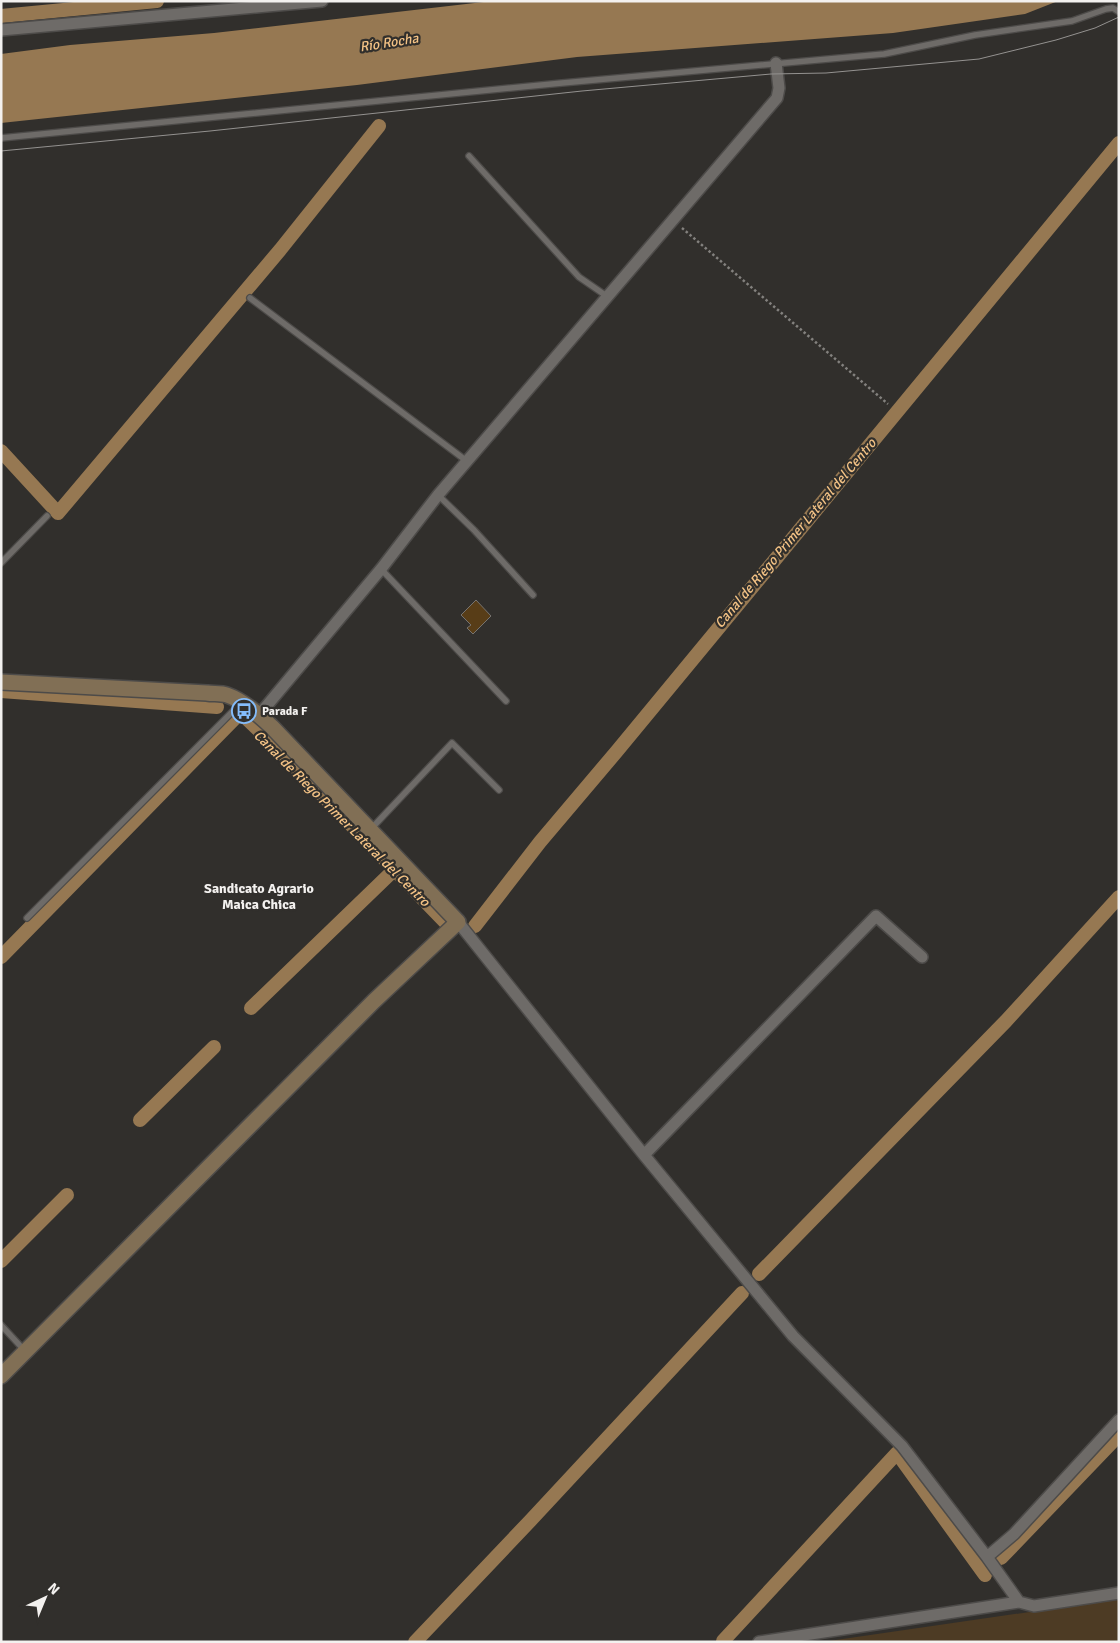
<svg xmlns="http://www.w3.org/2000/svg" width="1120" height="1643" font-family="Signika,sans-serif">
  <rect width="100%" height="100%" fill="#312f2c"/>
  <path fill="#4d3b24" d="M1119,1599V1642H822Z"/>
  <path fill="#967852" d="M492,1H1058L1025,14L893,33L577,57L357,85L1,123V54L70,45L214,33Z"/>
  <g fill="none" stroke-linecap="round" stroke-linejoin="round">
    <path stroke="#967852" stroke-width="14" d="M1,16L157,1
      M1,451L58,513L280,250L379,126
      M1,691L217,707
      M475,926L540,842L617,751L1119,143
      M1,957L238,715L246,718L269,740L445,922
      M251,1008L394,870
      M140,1120L214,1047
      M1,1261L67,1195
      M759,1274L1006,1021L1119,897
      M1001,1558L1119,1435
      M723,1641L897,1453L985,1575
      M415,1642L530,1521L742,1293"/>
  </g>
  <path fill="#583d17" stroke="#76736f" d="M476,600L491,616L473,634L467,628L471,625L461,615Z"/>
  <g fill="none" stroke-linecap="round" stroke-linejoin="round">
    <defs>
      <path id="lane" d="M1,138L562,83L884,54L975,35L1072,21L1106,9L1113,8L1119,12
        M469,156L579,277L608,297
        M250,298L468,462
        M438,495L474,530L533,595
        M1,563L47,516
        M381,569L506,701
        M370,830L452,743L499,790
        M27,918L240,704
        M1,1325L25,1351"/>
      <path id="street" d="M1,30L322,1
        M259,715L381,569L438,495L777,98L779,88L776,63
        M458,922L644,1155L793,1336L902,1446L987,1557L1019,1602
        M644,1155L876,916L922,957
        M987,1557L1014,1534L1119,1420
        M759,1642L1019,1602L1034,1606L1119,1593"/>
      <path id="secondary" d="M1,682L207,693C213,694 221,693 227,695C244,701 259,715 272,727L458,922L374,1001L1,1376"/>
    </defs>
    <use href="#lane" stroke="#4d4b49" stroke-width="8"/>
    <use href="#street" stroke="#4d4b49" stroke-width="14"/>
    <use href="#secondary" stroke="#4d4b49" stroke-width="18"/>
    <path stroke="#83817e" stroke-width="2.5" stroke-dasharray="2.5 2.5" stroke-linecap="butt" d="M682,228L888,404"/>
    <use href="#lane" stroke="#6e6b68" stroke-width="5.5"/>
    <use href="#street" stroke="#6e6b68" stroke-width="11"/>
    <use href="#secondary" stroke="#816f55" stroke-width="15"/>
    <path stroke="#949290" stroke-width="1" d="M1,151L210,131L582,91L771,74L826,73L979,59L1056,40L1095,28L1119,17"/>
  </g>
  <defs>
    <symbol id="bus-ring" viewBox="-11 -11 22 22"><circle r="9.5" fill="#312f2c" stroke="#84bcfb" stroke-width="1.5"/><path d="M-5-6H5V4H4V6H2V4H-2V6H-4V4H-5ZM-3.5-4V0h7V-4ZM-3.5 1.2v1.5H-2V1.2ZM2 1.2v1.5H3.5V1.2Z" fill="#84bcfb"/></symbol>
  </defs>
  <g fill-rule="evenodd">
    <use href="#bus-ring" x="230" y="697" width="28" height="28"/>
  </g>
  <g text-anchor="middle" stroke-width="4.5" stroke-linejoin="round" paint-order="stroke">
    <g font-size="12" font-weight="bold" fill="#f3f1ef" stroke="#312f2c" text-anchor="start">
      <text x="262" y="715">Parada F</text>
    </g>
    <g font-size="14" font-style="italic" fill="#f3c285" stroke="#312f2c">
      <text transform="translate(389 42) rotate(-9)" y="5">Río Rocha</text>
      <text transform="translate(795 533) rotate(-50)" y="5">Canal de Riego Primer Lateral del Centro</text>
      <text transform="translate(342 818) rotate(45)" y="5">Canal de Riego Primer Lateral del Centro</text>
    </g>
    <g font-size="14" font-weight="bold" fill="#f3f1ef" stroke="#312f2c">
      <text x="259" y="893">Sandicato Agrario<tspan x="259" dy="16">Maica Chica</tspan></text>
    </g>
  </g>
  <rect width="1120" height="1643" fill="none" stroke="#f3f1ef" stroke-width="5"/>
  <g transform="translate(45 1598) rotate(44)" stroke="#312f2c" stroke-width="4" paint-order="stroke">
  <path d="M0-4L9 19L0 12L-9 19Z" fill="#f3f1ef"/>
  <text y="-8" font-size="14" font-weight="bold" text-anchor="middle" fill="#f3f1ef">N</text>
  </g>
</svg>
